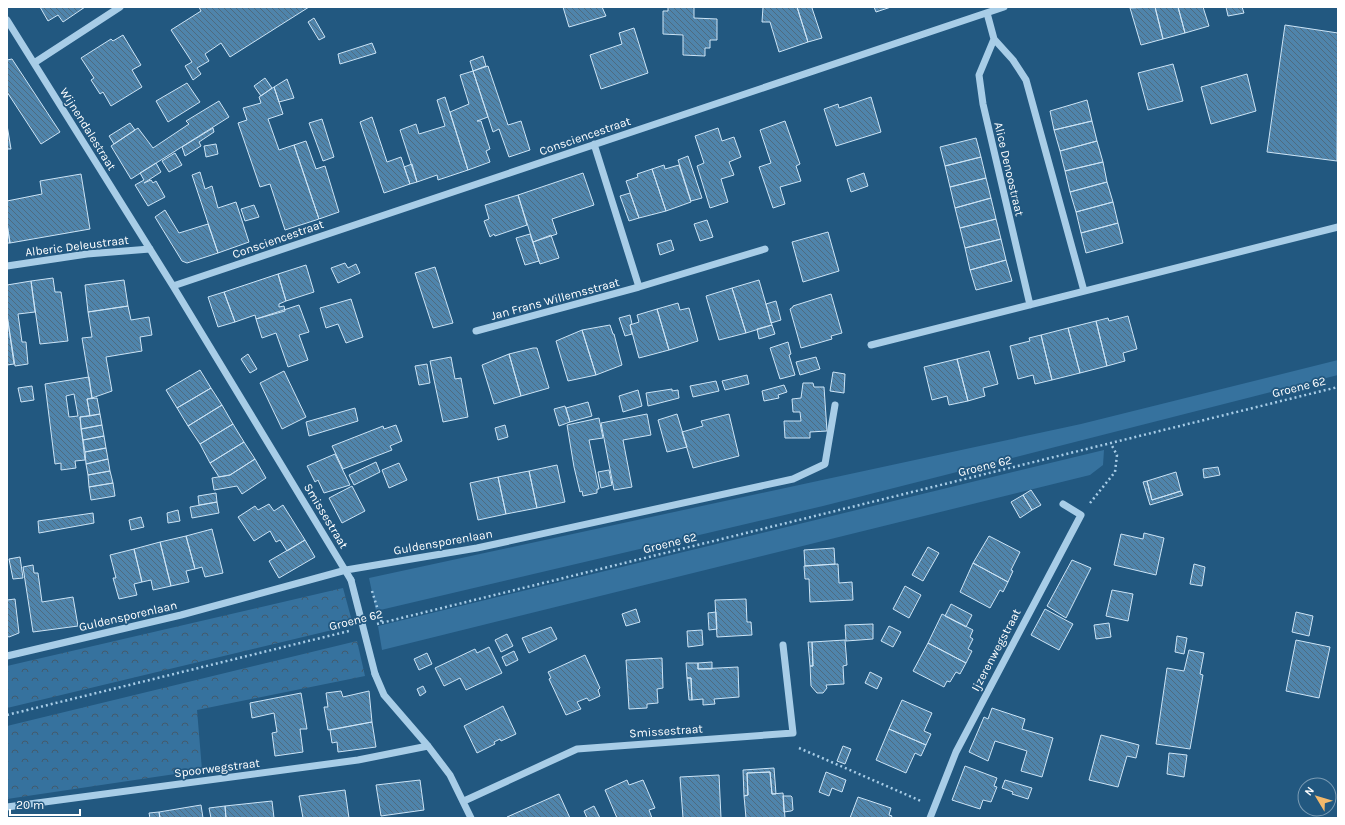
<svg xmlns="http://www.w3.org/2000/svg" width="1345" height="825" font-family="Karla,sans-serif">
  <defs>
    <pattern id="forest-crowns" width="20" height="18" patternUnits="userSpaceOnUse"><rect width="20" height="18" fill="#36729e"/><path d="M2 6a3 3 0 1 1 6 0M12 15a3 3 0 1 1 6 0" fill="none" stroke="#435b6d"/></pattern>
    <pattern id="building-back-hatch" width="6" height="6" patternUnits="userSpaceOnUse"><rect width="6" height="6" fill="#4f84ab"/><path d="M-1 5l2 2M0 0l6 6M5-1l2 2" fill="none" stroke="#4e6b80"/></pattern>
  </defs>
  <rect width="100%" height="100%" fill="#225880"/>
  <path fill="#36729e" d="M1338,360V375L823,506L376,611L369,578L1081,424Z
    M1104,450L1103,465L1090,475L382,650L378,626Z"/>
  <path fill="url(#forest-crowns)" d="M343,588L353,625L7,708V666Z
    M357,641L365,676L197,710L202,770L7,799V726Z"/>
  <path fill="url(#building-back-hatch)" stroke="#cce4f6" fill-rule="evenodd" d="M40,7H39H85L63,22L58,15L48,21Z
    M199,7H309L230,57L221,43L205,54L209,61L197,68L201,74L193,80L185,66L192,62L171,30L201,11Z
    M563,7H602L606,16L569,27Z
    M668,7H694V18L717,19V40H710V48H705V56L683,55V35L663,34V11H668Z
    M763,7H797L808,42L779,52L770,22H762Z
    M797,7H815L812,8L822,38L808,42Z
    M874,7H891L876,12Z
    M1155,7H1178L1185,33L1163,39Z
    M1155,7L1163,39L1141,45L1130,8Z
    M1178,7H1203L1209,26L1185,33Z
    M1226,7H1242L1244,13L1228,16Z
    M314,18L325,37L319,40L308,22Z
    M1285,25L1338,33L1337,161L1267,152Z
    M634,28L648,73L601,89L590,55L622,44L619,33Z
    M123,35L141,65L132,70L142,87L111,106L103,92L100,94L91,80L94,78L81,58L111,39L113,41Z
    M372,43L376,53L340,64L338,54Z
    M483,56L486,66L473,71L470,61Z
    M12,59L60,132L41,144L7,92V60Z
    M1173,64L1183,101L1148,110L1138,73Z
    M488,66L508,125L521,121L530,150L509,157L499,129L493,132L473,71Z
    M473,71L488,117L477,121H481L490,149L486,151L490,162L468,170L450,112L469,104L460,75Z
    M1247,74L1256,111L1211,124L1201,87Z
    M265,78L272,88L261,96L254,86Z
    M287,79L294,98L279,102L274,87Z
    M187,83L200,102L168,122L156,101Z
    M274,87L283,114L268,119L279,150L294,145L319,219L285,230L270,184L260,187L238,123L247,120L243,108L261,103L259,97Z
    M445,97L468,170L438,180L437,175L417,182L400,130L416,124L419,134L445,126L437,100Z
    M871,97L881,132L836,146L824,109L838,104L839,108Z
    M1087,100L1092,121L1054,130L1050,111Z
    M219,101L229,117L131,179L111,146L138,128L153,148L189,124L186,121Z
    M372,117L387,162L401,157L410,184L384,193L360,122Z
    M322,119L334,157L323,161L309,123Z
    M785,121L800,164L796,166L801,181L780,187L785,204L773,208L759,167L771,163L760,130Z
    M1092,121L1097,141L1060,151L1054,130Z
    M130,123L135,130L114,144L109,136Z
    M7,125L11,149H7Z
    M213,128L214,132L199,142L201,146L185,156L182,147Z
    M718,128L722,141L734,137L741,157L729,162L734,175L721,179L728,202L710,208L697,166L704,163L695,136Z
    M976,138L981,157L945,166L940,147Z
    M306,141L316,169L325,166L339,212L319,219L294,145Z
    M1097,141L1103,162L1065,171L1060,151Z
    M216,144L218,154L206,157L204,146Z
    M175,153L182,165L169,172L162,161Z
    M688,156L702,198L691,201L678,160Z
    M981,157L986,178L950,187L945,166Z
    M1103,162L1107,182L1070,192L1065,171Z
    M156,163L161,172L144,183L151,180L153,183L156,181L165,197L148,206L135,185L144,180L140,173Z
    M412,164L417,182L410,184L404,167Z
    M664,165L665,169L679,165L691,202L666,211L652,169Z
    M652,169L666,211L639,218L626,181L638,177L637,174Z
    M200,172L205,189L212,186L218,208L236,202L249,242L218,253L192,175Z
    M583,173L594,205L552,219L557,234L533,242L518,195Z
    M864,173L868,186L851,192L847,179Z
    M81,174L90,229L10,243L7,224V201L42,194L40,181Z
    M986,178L991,198L955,208L950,187Z
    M1107,182L1113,202L1076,212L1070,192Z
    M630,193L639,218L629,221L620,196Z
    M518,195L527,225L495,236L494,234L490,237L484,221L489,219L485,205Z
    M991,198L996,219L960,228L955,208Z
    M1113,202L1118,223L1081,233L1076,212Z
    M254,205L259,217L245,221L241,209Z
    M165,210L179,233L208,224L218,253L187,263L182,261L155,217Z
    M996,219L1001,239L965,248L960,228Z
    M707,220L713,237L700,241L694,224Z
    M1118,223L1123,243L1086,253L1081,233Z
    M7,224L10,243H7Z
    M828,232L839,271L803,282L792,242Z
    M530,234L539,261L525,265L516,238Z
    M551,235L559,258L540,264L533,242Z
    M1001,239L1006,260L970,270L965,248Z
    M671,240L674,250L660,255L657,244Z
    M1006,260L1012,281L976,290L970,270Z
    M345,263L348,268L356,264L360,273L338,283L331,268Z
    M306,265L314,292L286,301L278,274Z
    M435,267L453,323L433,328L415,273Z
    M278,274L286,301L279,304V307L284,306L285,311L256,319L255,315L235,322L224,292Z
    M53,278L55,292H61L68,341L40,344L31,281Z
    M124,280L128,306L88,312L85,285Z
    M759,280L772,325L746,333L732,288Z
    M31,281L35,312L18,314L22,342H26L28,364L15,366L7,315V285Z
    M732,288L746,333L719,340L706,296Z
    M224,292L235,322L218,327L208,297Z
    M831,294L842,333L831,336L832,339L801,348L790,309L793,307V306Z
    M351,299L363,337L346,343L338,324L326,328L320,308Z
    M776,301L781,320L771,323L766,304Z
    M678,303L680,310L689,308L698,341L669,350L657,309Z
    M299,305L309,332L299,335L308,360L288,367L276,333L262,338L256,319Z
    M128,306L131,320L149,317L152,335L140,337L142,351L106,357L112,391L92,398L82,338L92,337L88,312Z
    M657,309L669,350L639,358L630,325L639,322L637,315Z
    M7,315L14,364L7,365Z
    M630,315L632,324L630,325L632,334L625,336L619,318Z
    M1128,316L1137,349L1123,353L1125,361L1107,366L1096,321L1108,318L1109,321Z
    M1096,321L1107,366L1080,373L1068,328Z
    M610,325L613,334H614L622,365L596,375L582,330Z
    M772,325L775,334L759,339L757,329Z
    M1068,328L1080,373L1052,380L1041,335Z
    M582,330L596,375L568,381L556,341Z
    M1041,335L1052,380L1035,384L1033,375L1018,379L1010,346L1030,341L1029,338Z
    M788,342L791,354L789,355L795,375L780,379L770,348Z
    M533,348H537L549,388L521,396L509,354Z
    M989,351L998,384L983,388L985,396L968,401L957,359Z
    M248,354L257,369L250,373L241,359Z
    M509,354L521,396L494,404L482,365Z
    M451,357L455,379L461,378L468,417L443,422L430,361Z
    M816,357L820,369L800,375L796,362Z
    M957,359L968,401L949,405L947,396L932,400L924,367Z
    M427,364L430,383L419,385L415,366Z
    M200,370L211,388L177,408L166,390Z
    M284,371L306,417L282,429L260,383Z
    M833,372L845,374L844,393L830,391Z
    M747,375L749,384L725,390L722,381Z
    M89,377L92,398L87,399L90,416L80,417L85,460L75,461L76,468L61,470V463L55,464L45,384ZM74,394L78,416L69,417L66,396Z
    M716,381L719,391L693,397L690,386Z
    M803,383H813L814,387H824L827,431L810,432V438H785L784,421H801L800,412H793L792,399L801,398Z
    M784,385L787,392L778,395L779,398L764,401L762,391Z
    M32,386L34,400L21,402L18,388Z
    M211,388L222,405L188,426L177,408Z
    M672,389V391L678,390L679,398L648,406L646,393Z
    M638,390L642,406L623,412L619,396Z
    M97,398L100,414L90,416L87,399Z
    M588,402L592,416L570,422L566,408Z
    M222,405L233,424L200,444L188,426Z
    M565,406L570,422L559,426L554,409Z
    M355,408L358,421L309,436L306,422Z
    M100,414L102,425L81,429L80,417Z
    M647,414L651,435L623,440L632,487L614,490L601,423Z
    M677,414L687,447L667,452L658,420Z
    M729,414L739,456L693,468L682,432L703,426L701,421Z
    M599,418L603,438L589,440L599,489H597V493L583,496L582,491L580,492L574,467L567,425Z
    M233,424L244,442L210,463L200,444Z
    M102,425L104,436L83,440L81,429Z
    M396,425L402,441L390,446L392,450L343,469L332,446L383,426L384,429Z
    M505,425L508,437L498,440L495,428Z
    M104,436L106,448L85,452L83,440Z
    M244,442L255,459L230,475L219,477L210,463Z
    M106,448L108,459L86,464L85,452Z
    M335,454L350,485L324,493L318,480L315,482L307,466Z
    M108,459L110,471L88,475L86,464Z
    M255,459L266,478L242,494L237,486L214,490L212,478L230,475Z
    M376,462L380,472L354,485L349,475Z
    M399,463L407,480L389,488L382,470Z
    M557,465L565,502L537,508L529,471Z
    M1218,467L1220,475L1204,478L1203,469Z
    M609,470L612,485L601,488L598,472Z
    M110,471L113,483L89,487L88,475Z
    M529,471L537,508L506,514L498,477Z
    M1176,472L1181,491L1152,500L1147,481Z
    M498,477L506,514L478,520L470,483Z
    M1147,481L1152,500L1181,491L1183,495L1150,505L1143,482Z
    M113,483L115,496L91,500L89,487Z
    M352,486L365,511L342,523L329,498Z
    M1031,490L1041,505L1032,510L1023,495Z
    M216,493L217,502L199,505L198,496Z
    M1023,495L1032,510L1020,518L1011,502Z
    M217,502L219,513L192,518L190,507Z
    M269,504L274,511L283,505L305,540L287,551L280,540L276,542L270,531L254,541L238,517L255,506L258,510Z
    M178,510L180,521L168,523L167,513Z
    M93,513L94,523L39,533L38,521Z
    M141,517L144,527L131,530L129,520Z
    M212,529L223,573L205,577L202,567L195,569L186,536Z
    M1144,533L1164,538L1156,575L1114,565L1121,534L1143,539Z
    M186,536L195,569L186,571L189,582L171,586L160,542Z
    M989,536L1020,552L1011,570L1013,571L1008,582L973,563Z
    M305,540L315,557L279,578L269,561Z
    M160,542L171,586L153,590L151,580L142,582L134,549Z
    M928,547L939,553L923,581L912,575Z
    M834,548L835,564L805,566L804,550Z
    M134,549L142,582L134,584L137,595L119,599L113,578H116L110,555Z
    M20,557L23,578L13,579L9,559Z
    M1072,560L1091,568L1066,618L1047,606Z
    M973,563L1008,582L1003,592L1000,590L990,608L960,592Z
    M838,564L839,583L852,582L853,600L810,602L809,579H805L804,566Z
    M1194,564L1205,567L1202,586L1190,584Z
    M33,565L34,573H38L42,602L73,597L78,626L33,632L23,567Z
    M905,586L921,595L909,618L893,609Z
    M1112,590L1133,594L1128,621L1106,616Z
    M15,599L19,633L9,637L7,636V600Z
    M746,599L747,622H751L752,635L717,637L715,600Z
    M951,604L972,615L966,627L945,616Z
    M636,609L640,622L626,626L622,614Z
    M1045,609L1073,624L1059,650L1031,635Z
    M716,612L717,629L709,630L708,613Z
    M1296,612L1313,616L1309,636L1292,632Z
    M942,614L973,630L970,637L973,639L968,649L972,651L966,663L928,643Z
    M1109,623L1111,637L1096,639L1094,625Z
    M873,624V639L846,641L845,625Z
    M889,626L901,632L893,647L881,641Z
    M551,627L557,639L529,653L522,638Z
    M702,630L703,645L688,647L687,631Z
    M507,634L513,646L501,652L495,640Z
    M1177,636L1187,638L1184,654L1175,652Z
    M845,640L847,665L843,666L844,684L826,685L827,688L823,693H817L811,686L810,666H813L812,642Z
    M1296,640L1330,647L1319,698L1286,691Z
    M808,642H812L813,666H810Z
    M928,643L966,663L960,674L956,672L950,682L947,681L944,687L913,671Z
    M489,647L502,673L466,690L460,678L444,686L435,668L475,649L477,653Z
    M1189,650L1204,653L1200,674L1203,675L1190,749L1156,744L1167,668L1184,671Z
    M514,651L518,660L506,666L502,657Z
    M427,653L432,664L419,670L414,659Z
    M585,655L600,688L598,690L600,696L589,701L587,698L577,702L581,709L566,715L549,679L551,678L548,672Z
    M662,658L663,688L657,689L658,703L647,704V708L629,709L626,660Z
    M712,662V669H698V663Z
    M686,663H698V669L738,667L739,697L714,699L715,704L703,705V699L692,700L691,678H687Z
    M870,672L882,678L877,689L865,683Z
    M687,678H691L692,700H689Z
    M423,686L426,692L420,696L417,689Z
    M341,691L343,697L369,691L372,722L328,730L324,707H328L326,693Z
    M301,693L307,729H300L303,752L275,756L272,733L277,732L274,713L252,718L250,703Z
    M902,700L932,713L924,731L931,734L926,745L889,729Z
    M503,706L516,734L501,741L500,739L494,742L495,744L477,753L464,726Z
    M992,708L1025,719L1022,729L1053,738L1042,777L1021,771L1027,751L995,741L988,761L969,752L984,717L988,719Z
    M372,722L376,747L338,752L337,742L332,743L330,730Z
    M889,729L926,745L921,756L915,753L906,773L876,760Z
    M1101,735L1139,745L1136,758L1127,756L1118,787L1089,780Z
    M843,746L851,749L845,764L837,761Z
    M1169,753L1187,755L1184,777L1167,774Z
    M965,766L997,778L994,786L997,787L991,802L983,800L980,809L952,800Z
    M774,768L776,794H772L770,772L747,773L748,795L744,796L743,770Z
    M770,772L772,794L783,793L785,818H746L744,796L748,795L747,773Z
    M826,772L846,780L842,792L832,788L829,796L819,792Z
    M719,775L721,818H683L680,777Z
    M420,780L424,810L381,816L376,785Z
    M627,780L629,785L643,780L655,808L649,810L652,818H617L605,790Z
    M1005,780L1032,788L1028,799L1012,794L1013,792L1002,788Z
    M345,790L349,818H303L299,796Z
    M559,794L570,818H508L507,817Z
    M783,796H791L792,797L793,810L791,811L784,812Z
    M858,797L891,808L889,815L892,816L891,818H850Z
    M272,801L274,818H226L225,806Z
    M201,805L203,818H160L159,812Z
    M225,806L226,818H211L209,808Z
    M594,806L600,818H587L584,811Z
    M159,812L160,818H150L149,813Z"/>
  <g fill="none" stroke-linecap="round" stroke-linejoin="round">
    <path stroke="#a8cde7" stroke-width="2.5" stroke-dasharray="2 3" stroke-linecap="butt" d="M1090,503L1115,472L1117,455L1111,444
      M372,591L382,623
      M377,624L1338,387
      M7,715L349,631
      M799,748L921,801"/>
    <path stroke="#a8cde7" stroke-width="7" d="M987,13L994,39L979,75L983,104L1030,305
      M7,20L173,286L351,580
      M994,39L1013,60L1026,80L1084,291
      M34,63L120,7
      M594,144L639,287
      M7,266L87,254L150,249
      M173,286L1004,7
      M476,331L639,287L765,249
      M871,345L1338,227
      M7,656L181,615L346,570L477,548L793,479L825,464L835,405
      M375,674L384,695L428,746L450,775L471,818
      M464,801L577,749L793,733L783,645
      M7,807L358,760L428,746
      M930,818L956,752L1081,515L1063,504"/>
    <path stroke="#a8cde7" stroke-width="7" d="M351,580L375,674"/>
  </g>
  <g text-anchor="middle" stroke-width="3.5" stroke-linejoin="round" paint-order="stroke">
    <g font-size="12" fill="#fff" stroke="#225880">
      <text transform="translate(88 129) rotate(58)" y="4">Wijnendalestraat</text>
      <text transform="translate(585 136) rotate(-19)" y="4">Consciencestraat</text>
      <text transform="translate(1009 169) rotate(77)" y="4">Alice Denoostraat</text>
      <text transform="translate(278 239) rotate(-19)" y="4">Consciencestraat</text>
      <text transform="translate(77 246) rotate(-7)" y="4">Alberic Deleustraat</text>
      <text transform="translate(555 299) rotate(-15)" y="4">Jan Frans Willemsstraat</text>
      <text transform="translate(1299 387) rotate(-14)" y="4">Groene 62</text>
      <text transform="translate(985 466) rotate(-14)" y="4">Groene 62</text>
      <text transform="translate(326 516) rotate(59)" y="4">Smissestraat</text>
      <text transform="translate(443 542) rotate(-10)" y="4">Guldensporenlaan</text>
      <text transform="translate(670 543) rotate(-14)" y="4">Groene 62</text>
      <text transform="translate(128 616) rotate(-13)" y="4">Guldensporenlaan</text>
      <text transform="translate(356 620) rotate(-14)" y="4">Groene 62</text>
      <text transform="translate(996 650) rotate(-62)" y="4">Ijzerenwegstraat</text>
      <text transform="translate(666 731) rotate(-4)" y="4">Smissestraat</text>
      <text transform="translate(217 768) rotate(-7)" y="4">Spoorwegstraat</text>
    </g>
  </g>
  <rect width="1345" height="825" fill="none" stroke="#ffffff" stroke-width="16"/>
  <g transform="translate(1317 797) rotate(308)"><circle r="19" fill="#225880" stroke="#7a9bb3"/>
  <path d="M0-3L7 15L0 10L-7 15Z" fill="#f3b96b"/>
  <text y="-6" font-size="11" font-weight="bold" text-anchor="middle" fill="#ffffff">N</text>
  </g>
  <path d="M10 809v6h70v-6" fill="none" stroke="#ffffff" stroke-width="2"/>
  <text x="16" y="809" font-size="12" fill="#ffffff" stroke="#225880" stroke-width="3" paint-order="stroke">20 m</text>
</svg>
